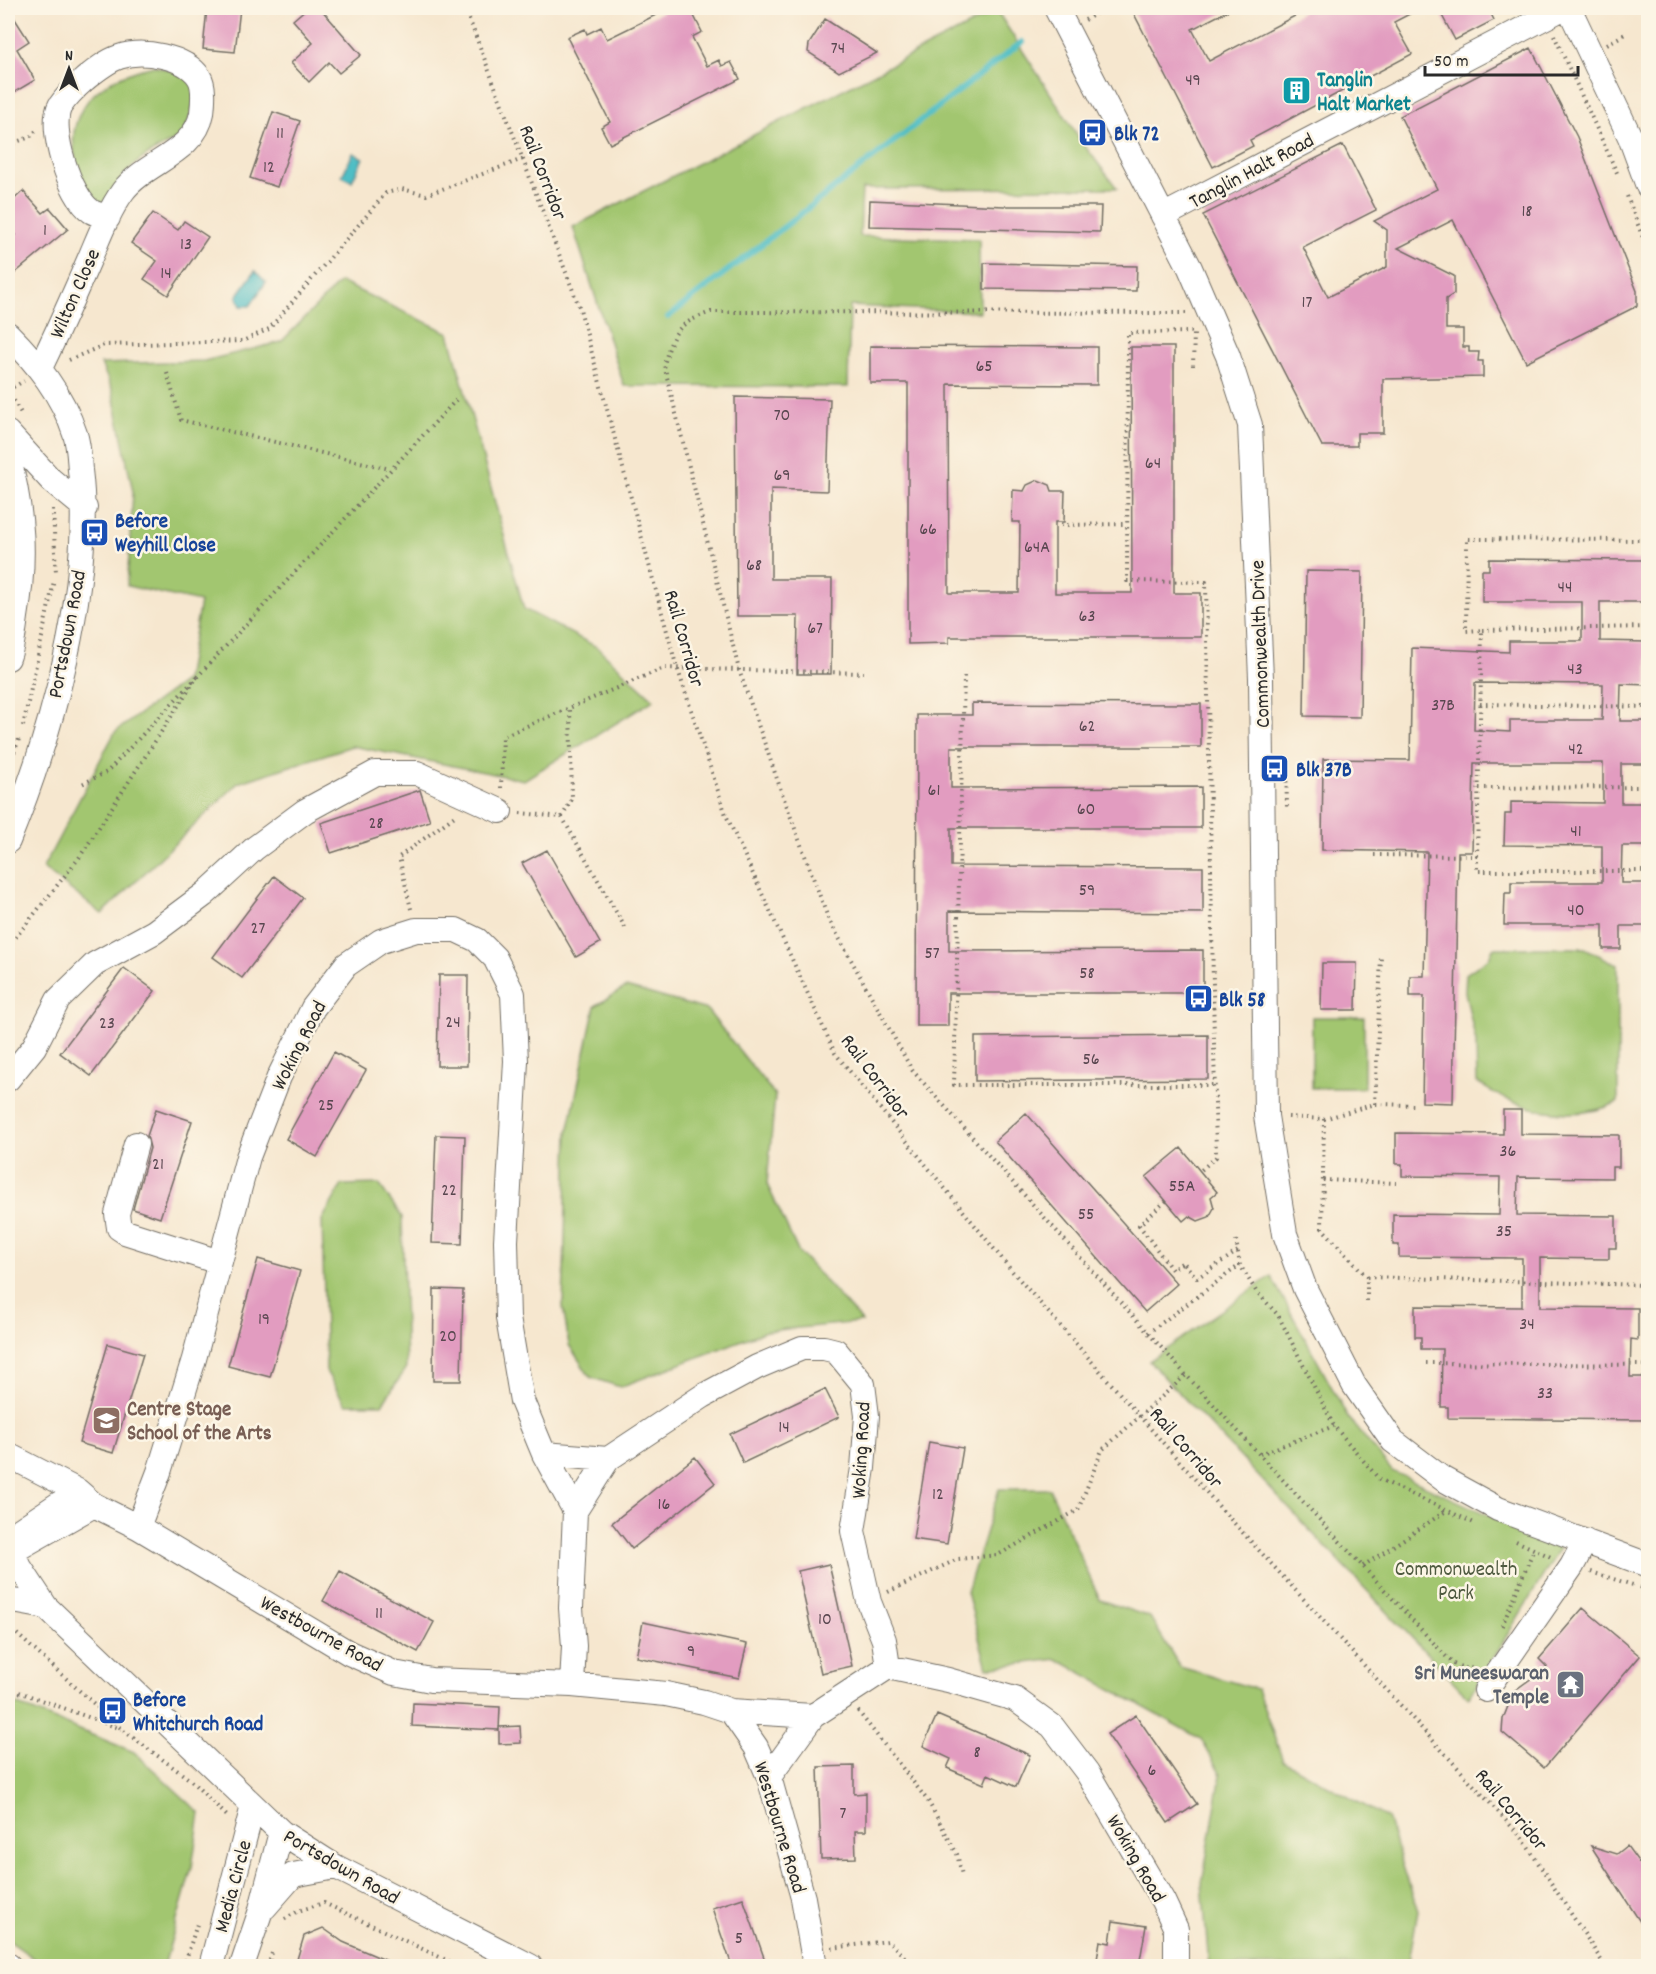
<svg xmlns="http://www.w3.org/2000/svg" width="1656" height="1974" font-family="Dekko,sans-serif">
  <rect width="100%" height="100%" fill="#fcf5e5"/>
  <filter id="ink" filterUnits="userSpaceOnUse"><feTurbulence type="fractalNoise" baseFrequency=".0167" numOctaves="2"/><feDisplacementMap in="SourceGraphic" scale="12" xChannelSelector="R" yChannelSelector="G"/><feConvolveMatrix kernelMatrix="1 2 1 2 8 2 1 2 1" color-interpolation-filters="sRGB"/></filter>
  <filter id="wash" filterUnits="userSpaceOnUse"><feTurbulence type="fractalNoise" baseFrequency=".008" numOctaves="4" result="noise"/><feDisplacementMap in="SourceGraphic" scale="24" xChannelSelector="R" yChannelSelector="G"/><feGaussianBlur stdDeviation="1.35" result="paint"/><feColorMatrix in="noise" values="0 0 0 0 0 0 0 0 0 0 0 0 0 0 0 0 0 1.4 0 .05"/><feComposite in="paint" operator="in"/></filter>
  <g filter="url(#wash)">
    <rect width="100%" height="100%" fill="#f6e7cf"/>
    <path fill="#a2c670" stroke="#66784e" stroke-width="1.5" d="M997,11L1081,141L1117,188L862,189L860,236L979,239L980,312L850,306L848,387L624,386L573,227Z
      M154,66L181,73L199,88L184,136C135,158 129,166 100,210C51,141 71,84 154,66Z
      M340,282L449,333L524,609L597,647L654,700L524,780L352,746L238,783L102,914L43,868L115,732L186,680L200,602L127,586L133,492L112,389L101,364L204,361L281,342Z
      M1493,948H1585L1618,965V1102C1575,1124 1515,1110 1477,1082L1476,1042L1465,992L1466,974L1489,958Z
      M626,987L707,1010L775,1095L767,1184L798,1251L862,1322L766,1331L620,1387L590,1377L569,1345L563,1307L568,1132L595,1006Z
      M1312,1017H1364V1088H1312Z
      M379,1184L402,1217L406,1369L382,1404H345L326,1371L322,1220L342,1185Z
      M1271,1276L1348,1417L1392,1471L1560,1548L1469,1698L1149,1361Z
      M999,1489H1050L1100,1600L1150,1617L1180,1667L1257,1689L1283,1761L1387,1818L1418,1911L1408,1966H1209L1202,1883L1221,1775L1201,1739L1057,1659L987,1668L967,1592Z
      M8,1701L134,1752L200,1813L192,1867L164,1966H45L8,1940Z"/>
    <path fill="#50bec5" stroke="#3e7478" stroke-width="1.5" d="M353,153L363,158L352,181L342,176Z
      M255,271L266,282L250,306H241L237,296Z"/>
    <g fill="none" stroke-linecap="round" stroke-linejoin="round">
      <path stroke="#50bec5" stroke-width="6" d="M668,317L1022,42"/>
    </g>
    <g id="blocks">
      <path fill="#e29cc0" fill-rule="evenodd" d="M8,8L29,41L17,49L35,80L8,96Z
        M207,8H240L235,52L203,49Z
        M307,8H320L361,55L339,73L329,62L309,82L291,63L313,43L293,20Z
        M670,8H690L702,32L692,37L707,66L719,60L722,66L731,62L740,79L610,144L601,127L610,122L567,37L585,29L587,34L601,27L607,39Z
        M1131,8H1233L1192,29L1209,61L1310,8H1421L1394,22L1412,54L1250,140L1253,146L1213,167Z
        M1438,8H1488L1494,20L1455,40Z
        M825,19L877,53L839,72L808,52L809,44Z
        M1531,48L1577,137L1637,291V306L1526,362L1453,220L1398,248L1454,276V294L1446,299V329H1463V347H1469V352H1479L1478,361H1483V377L1383,379V433H1357V446H1322L1203,215L1343,145L1376,210L1303,247L1328,297L1387,267V230L1374,221L1437,189L1400,116Z
        M273,112L300,121L277,187L250,178Z
        M23,191L43,213L50,208L68,229L8,279V242L16,235L8,225V205Z
        M870,200L1004,206H1101L1100,232L869,226Z
        M153,213L178,230L184,221L208,237L168,295L144,279L157,261L131,243Z
        M984,263L1137,266L1136,291L984,289Z
        M870,346L1097,347V385L948,384L949,593H1019L1020,522H1012L1013,490L1024,491L1027,485L1038,480L1050,485L1052,491H1065L1064,522H1055V593H1132L1131,347H1174V593H1201V637H949V643L908,644V383H870Z
        M735,397L830,399L827,491L771,489V579H832L831,674H797L798,616H737Z
        M1489,559L1648,560V602H1600V641L1647,642L1648,685L1621,684L1620,721H1648V764H1621V803H1648V846H1622L1621,883H1648V926H1621V949H1603V925H1504L1505,893H1511V882H1602V846L1504,845L1505,814H1511V802L1603,803V763H1474L1472,852H1458L1453,1103L1422,1102L1424,996H1410V976H1424L1427,852L1322,850L1323,759L1410,760L1412,648L1509,652V641H1582V602H1482V570H1489ZM1475,683L1603,684L1602,720H1510V732L1474,730Z
        M1306,571L1362,572L1360,717L1304,716Z
        M972,703L1201,704V747H951V788L1201,787V828H951V866L1203,867V913L949,911V951L1203,950V993H948V1026H916L917,715H972Z
        M420,790L430,821L331,853L321,823Z
        M547,850L600,943L576,957L522,863Z
        M274,876L303,898L242,978L213,957Z
        M1322,963H1357L1356,1010H1321Z
        M124,968L155,991L91,1076L60,1053Z
        M439,975H468L467,1066H437Z
        M1208,1035V1079L975,1081V1037Z
        M334,1052L366,1070L317,1157L286,1139Z
        M156,1109L192,1121L160,1218L133,1209L150,1148L147,1136Z
        M1503,1110H1521V1134L1619,1135V1167H1612V1178L1518,1177L1517,1215L1616,1216V1248H1609V1259L1540,1258V1307L1638,1308V1340L1631,1339L1630,1377H1648V1420L1448,1418V1407H1441L1442,1349H1421V1337H1415V1306L1522,1307V1258L1399,1257V1245H1393V1214L1499,1215L1500,1177L1402,1176V1164H1396V1133L1503,1134Z
        M1026,1113L1177,1284L1145,1312L995,1141Z
        M436,1135L465,1136L462,1244L432,1243Z
        M1181,1148L1217,1192L1211,1197L1214,1208L1209,1217L1198,1221L1189,1216L1183,1221L1146,1177Z
        M258,1259L300,1271L270,1377L228,1366Z
        M434,1289L463,1290L461,1381H433Z
        M108,1344L143,1354L113,1453L79,1443Z
        M825,1389L839,1417L743,1463L730,1434Z
        M929,1442L963,1448L947,1544L913,1539Z
        M695,1457L715,1483L632,1549L612,1523Z
        M829,1564L852,1666L821,1673L798,1571Z
        M340,1571L434,1622L418,1652L323,1601Z
        M1583,1608L1640,1656L1544,1768L1502,1732L1503,1719L1514,1691L1547,1667L1539,1659Z
        M643,1622L747,1644L739,1678L636,1657Z
        M413,1703L500,1707L499,1730L412,1726Z
        M937,1715L1030,1755L1016,1787L988,1774L984,1784L947,1768L951,1759L923,1746Z
        M1136,1715L1197,1804L1168,1823L1107,1734Z
        M520,1726L521,1743L499,1744V1727Z
        M854,1766V1794L866,1793V1831H855L856,1858L821,1859L818,1767Z
        M1591,1846L1617,1854L1627,1846L1648,1875V1934Z
        M743,1898L767,1966H732L712,1908Z
        M1113,1921L1146,1926L1139,1966H1096L1100,1941L1110,1943Z
        M323,1928L343,1942L399,1966H295L304,1936Z"/>
    </g>
  </g>
  <g filter="url(#ink)">
    <use href="#blocks" fill-opacity="0" stroke="#726d64" stroke-width="1.5"/>
    <g fill="none" stroke-linecap="round" stroke-linejoin="round">
      <defs>
        <path id="minor" d="M1056,8L1190,268L1228,356L1250,425L1261,678L1266,1116L1285,1234L1305,1289L1354,1385L1393,1441L1443,1479L1498,1509L1648,1565
          M1569,8L1630,137L1648,186
          M1163,216L1563,8
          M8,334C37,363 62,394 75,434C79,446 79,459 80,470C94,584 51,736 8,841
          M40,368C57,333 73,297 89,260C99,237 108,212 123,191C145,162 195,153 202,113C203,103 205,86 199,77C185,56 142,49 119,57C107,61 95,71 85,79C77,86 66,97 60,106C48,128 70,197 91,211C95,214 102,215 108,218
          M8,433L51,480L85,508
          M8,455C23,513 26,558 16,617C14,631 13,645 8,658
          M8,1079L34,1047L58,1000L95,964L154,932L205,894L255,848L305,811L375,773H417L500,811
          M136,1144L117,1214L119,1228L125,1232L219,1262
          M544,1454L608,1459
          M8,1455L78,1491L94,1505L138,1527L349,1653L394,1673L431,1680L572,1685L666,1694L704,1702L731,1711L756,1747L769,1777L803,1898L815,1966
          M575,1511L608,1459L703,1396L757,1367L802,1348H824L836,1351L863,1384L867,1416L863,1468L853,1531L869,1602L884,1640L888,1667
          M138,1527L159,1472L194,1359L248,1157L279,1077L313,1008L346,965L381,941L416,930H456L477,940L495,958L513,994L516,1061L506,1241L508,1318L522,1401L544,1454L575,1511L571,1608L574,1646L572,1685
          M8,1538L78,1491
          M8,1549L46,1607L281,1832L336,1867L530,1966
          M8,1554L94,1505
          M8,1600L46,1607
          M1486,1690L1572,1566L1585,1541
          M731,1711L813,1716
          M769,1777L813,1716L888,1667L948,1680L1015,1699L1052,1726L1087,1772L1163,1901L1176,1929V1966
          M265,1907L293,1875L336,1867
          M8,1965L9,1966
          M211,1966L253,1806
          M242,1966L260,1913L281,1832"/>
      </defs>
      <use href="#minor" stroke="#726d64" stroke-width="26"/>
      <path stroke="#726d64" stroke-width="4" stroke-dasharray="1.5 4.5" stroke-linecap="butt" d="M465,8L580,309L675,661L726,815L835,1053L1012,1271L1223,1511L1522,1838L1605,1966
        M1087,8L1093,15
        M1085,20L1105,8
        M1554,35L1618,175
        M1607,44L1627,33
        M8,145L30,137L36,131
        M1627,196L1648,251
        M1186,313L711,312C677,324 673,331 664,365L739,670L783,796L828,918L912,1070L1186,1375L1453,1664L1468,1669L1476,1667
        M69,360L104,345L243,341L269,329L386,193L402,189L426,195L523,159
        M1193,366L1194,332L1128,333L1127,581L1206,582L1216,1157L1200,1171
        M167,373L181,420L390,469
        M8,390L24,381
        M8,390L22,415
        M53,509L56,574
        M1061,525L1127,524
        M1482,630L1648,627
        M964,676L954,1085H1215
        M197,677L456,400
        M1480,704L1648,707
        M23,726L54,581
        M1286,763L1287,807
        M8,769L19,739
        M501,788L503,736L664,668L864,673
        M1479,788L1648,787
        M520,813L562,817L627,931
        M562,817L572,799L570,707
        M1374,855L1477,856V871H1648
        M1477,856L1482,630L1466,631L1467,539L1648,540
        M411,909L399,857L456,815
        M8,947L79,858L197,677L107,772L82,784
        M1375,1104L1381,956
        M1288,1117L1324,1119L1375,1104L1414,1105
        M1324,1119L1322,1228L1367,1277V1304
        M1323,1180L1396,1183
        M1166,1201L1139,1225L1172,1270L1183,1262L1197,1278L1238,1251
        M1236,1240L1240,1265L1256,1291L1278,1315L1334,1426L1379,1479L1474,1523
        M1367,1277L1644,1285L1648,1288
        M1148,1333L1240,1265
        M1426,1363L1648,1365
        M1260,1454L1334,1426
        M8,1490L11,1479
        M1516,1541L1553,1558
        M1363,1566L1446,1511
        M1591,1572L1633,1585
        M1640,1587L1648,1590
        M888,1592L958,1559L998,1555L1078,1510L1102,1450L1186,1375
        M8,1626L124,1731L189,1779L229,1818
        M1502,1626L1534,1549
        M8,1688L121,1729
        M858,1711L928,1801L957,1854L962,1875
        M285,1919L298,1911L324,1903L459,1966
        M832,1948L888,1941L914,1966
        M184,1966L197,1924
        M268,1966L272,1953"/>
      <use href="#minor" stroke="#fff" stroke-width="24"/>
    </g>
  </g>
  <defs>
    <symbol id="building-square" viewBox="-11 -11 22 22"><rect x="-9" y="-9" width="18" height="18" rx="4" fill="#0f9aa8" stroke="#fcf5e5"/><path d="M-4-6H4V6H1V3H-1V6H-4ZM-2.5-4.3h1.7v1.8h-1.7ZM.8-4.3h1.7v1.8H.8ZM-2.5-1h1.7V.8h-1.7ZM.8-1h1.7V.8H.8Z" fill="#fff"/></symbol>
    <symbol id="bus-square" viewBox="-11 -11 22 22"><rect x="-9" y="-9" width="18" height="18" rx="4" fill="#1a4fb4" stroke="#fcf5e5"/><path d="M-5-6H5V4H4V6H2V4H-2V6H-4V4H-5ZM-3.5-4V0h7V-4ZM-3.5 1.2v1.5H-2V1.2ZM2 1.2v1.5H3.5V1.2Z" fill="#fff"/></symbol>
    <symbol id="school-square" viewBox="-11 -11 22 22"><rect x="-9" y="-9" width="18" height="18" rx="4" fill="#8d6e63" stroke="#fcf5e5"/><path d="M0-5L7-2L0 1L-7-2ZM-4 1L0 2.5L4 1V4Q0 6-4 4Z" fill="#fff"/></symbol>
    <symbol id="temple-square" viewBox="-11 -11 22 22"><rect x="-9" y="-9" width="18" height="18" rx="4" fill="#6b7280" stroke="#fcf5e5"/><path d="M0-6L5-2H3V0L6.5 2.5H4V6H1.5V3h-3V6H-4V2.5H-6.5L-3 0V-2H-5Z" fill="#fff"/></symbol>
  </defs>
  <g fill-rule="evenodd">
    <use href="#building-square" x="1280" y="74" width="33" height="33"/>
    <use href="#bus-square" x="1076" y="116" width="33" height="33"/>
    <use href="#bus-square" x="78" y="516" width="33" height="33"/>
    <use href="#bus-square" x="1258" y="752" width="33" height="33"/>
    <use href="#bus-square" x="1182" y="982" width="33" height="33"/>
    <use href="#school-square" x="90" y="1404" width="33" height="33"/>
    <use href="#temple-square" x="1554" y="1668" width="33" height="33"/>
    <use href="#bus-square" x="96" y="1694" width="33" height="33"/>
  </g>
  <g text-anchor="middle" stroke-width="5" stroke-linejoin="round" paint-order="stroke">
    <g font-size="18" fill="#594750">
      <text x="838" y="53">74</text>
      <text x="1193" y="85">49</text>
      <text x="280" y="138">11</text>
      <text x="269" y="172">12</text>
      <text x="1527" y="216">18</text>
      <text x="45" y="235">1</text>
      <text x="186" y="249">13</text>
      <text x="166" y="278">14</text>
      <text x="1307" y="307">17</text>
      <text x="984" y="371">65</text>
      <text x="782" y="420">70</text>
      <text x="1153" y="468">64</text>
      <text x="782" y="480">69</text>
      <text x="928" y="534">66</text>
      <text x="1037" y="552">64A</text>
      <text x="754" y="570">68</text>
      <text x="1565" y="592">44</text>
      <text x="1087" y="621">63</text>
      <text x="815" y="633">67</text>
      <text x="1575" y="674">43</text>
      <text x="1443" y="710">37B</text>
      <text x="1087" y="731">62</text>
      <text x="1576" y="754">42</text>
      <text x="934" y="795">61</text>
      <text x="1086" y="814">60</text>
      <text x="376" y="828">28</text>
      <text x="1576" y="836">41</text>
      <text x="1087" y="895">59</text>
      <text x="1576" y="915">40</text>
      <text x="258" y="933">27</text>
      <text x="932" y="958">57</text>
      <text x="1087" y="978">58</text>
      <text x="453" y="1027">24</text>
      <text x="107" y="1028">23</text>
      <text x="1091" y="1064">56</text>
      <text x="326" y="1110">25</text>
      <text x="1508" y="1156">36</text>
      <text x="158" y="1169">21</text>
      <text x="1182" y="1191">55A</text>
      <text x="449" y="1195">22</text>
      <text x="1086" y="1219">55</text>
      <text x="1504" y="1236">35</text>
      <text x="264" y="1324">19</text>
      <text x="1527" y="1329">34</text>
      <text x="448" y="1341">20</text>
      <text x="1545" y="1398">33</text>
      <text x="784" y="1432">14</text>
      <text x="938" y="1499">12</text>
      <text x="664" y="1509">16</text>
      <text x="379" y="1618">11</text>
      <text x="825" y="1624">10</text>
      <text x="691" y="1656">9</text>
      <text x="977" y="1757">8</text>
      <text x="1152" y="1775">6</text>
      <text x="843" y="1818">7</text>
      <text x="739" y="1943">5</text>
    </g>
    <g font-size="21" font-weight="bold" fill="#0d838f" stroke="#fcf5e5" text-anchor="start">
      <text x="1317" y="86">Tanglin<tspan x="1317" dy="24">Halt Market</tspan></text>
    </g>
    <g font-size="21" font-weight="bold" fill="#164399" stroke="#fcf5e5" text-anchor="start">
      <text x="1114" y="140">Blk 72</text>
      <text x="115" y="527">Before<tspan x="115" dy="24">Weyhill Close</tspan></text>
      <text x="1296" y="776">Blk 37B</text>
      <text x="1219" y="1006">Blk 58</text>
      <text x="133" y="1706">Before<tspan x="133" dy="24">Whitchurch Road</tspan></text>
    </g>
    <g font-size="21" fill="#2b2b2b" stroke="#fcf5e5">
      <text transform="translate(1251 170) rotate(-28)" y="7">Tanglin Halt Road</text>
      <text transform="translate(544 172) rotate(69)" y="7">Rail Corridor</text>
      <text transform="translate(74 293) rotate(-66)" y="7">Wilton Close</text>
      <text transform="translate(66 634) rotate(-79)" y="7">Portsdown Road</text>
      <text transform="translate(685 638) rotate(74)" y="7">Rail Corridor</text>
      <text transform="translate(1259 644) rotate(-92)" y="7">Commonwealth Drive</text>
      <text transform="translate(298 1045) rotate(-63)" y="7">Woking Road</text>
      <text transform="translate(876 1076) rotate(53)" y="7">Rail Corridor</text>
      <text transform="translate(1187 1447) rotate(49)" y="7">Rail Corridor</text>
      <text transform="translate(860 1450) rotate(-87)" y="7">Woking Road</text>
      <text transform="translate(322 1633) rotate(29)" y="7">Westbourne Road</text>
      <text transform="translate(1512 1809) rotate(50)" y="7">Rail Corridor</text>
      <text transform="translate(781 1827) rotate(73)" y="7">Westbourne Road</text>
      <text transform="translate(1137 1858) rotate(60)" y="7">Woking Road</text>
      <text transform="translate(342 1866) rotate(30)" y="7">Portsdown Road</text>
      <text transform="translate(232 1886) rotate(-75)" y="7">Media Circle</text>
    </g>
    <g font-size="21" font-weight="bold" fill="#785e54" stroke="#fcf5e5" text-anchor="start">
      <text x="127" y="1415">Centre Stage<tspan x="127" dy="24">School of the Arts</tspan></text>
    </g>
    <g font-size="21" fill="#4f5a40" stroke="#fcf5e5">
      <text x="1456" y="1575">Commonwealth<tspan x="1456" dy="24">Park</tspan></text>
    </g>
    <g font-size="21" font-weight="bold" fill="#5b616d" stroke="#fcf5e5" text-anchor="end">
      <text x="1549" y="1679">Sri Muneeswaran<tspan x="1549" dy="24">Temple</tspan></text>
    </g>
  </g>
  <rect width="1656" height="1974" fill="none" stroke="#fcf5e5" stroke-width="30"/>
  <g transform="translate(69 69)" stroke="#fcf5e5" stroke-width="4.5" paint-order="stroke">
  <path d="M0-4.5L10 22L0 15L-10 22Z" fill="#2b2b2b"/>
  <text y="-9" font-size="16" font-weight="bold" text-anchor="middle" fill="#2b2b2b">N</text>
  </g>
  <path d="M1425 66v9h153v-9" fill="none" stroke="#2b2b2b" stroke-width="3"/>
  <text x="1434" y="66" font-size="18" fill="#2b2b2b" stroke="#fcf5e5" stroke-width="4.5" paint-order="stroke">50 m</text>
</svg>
